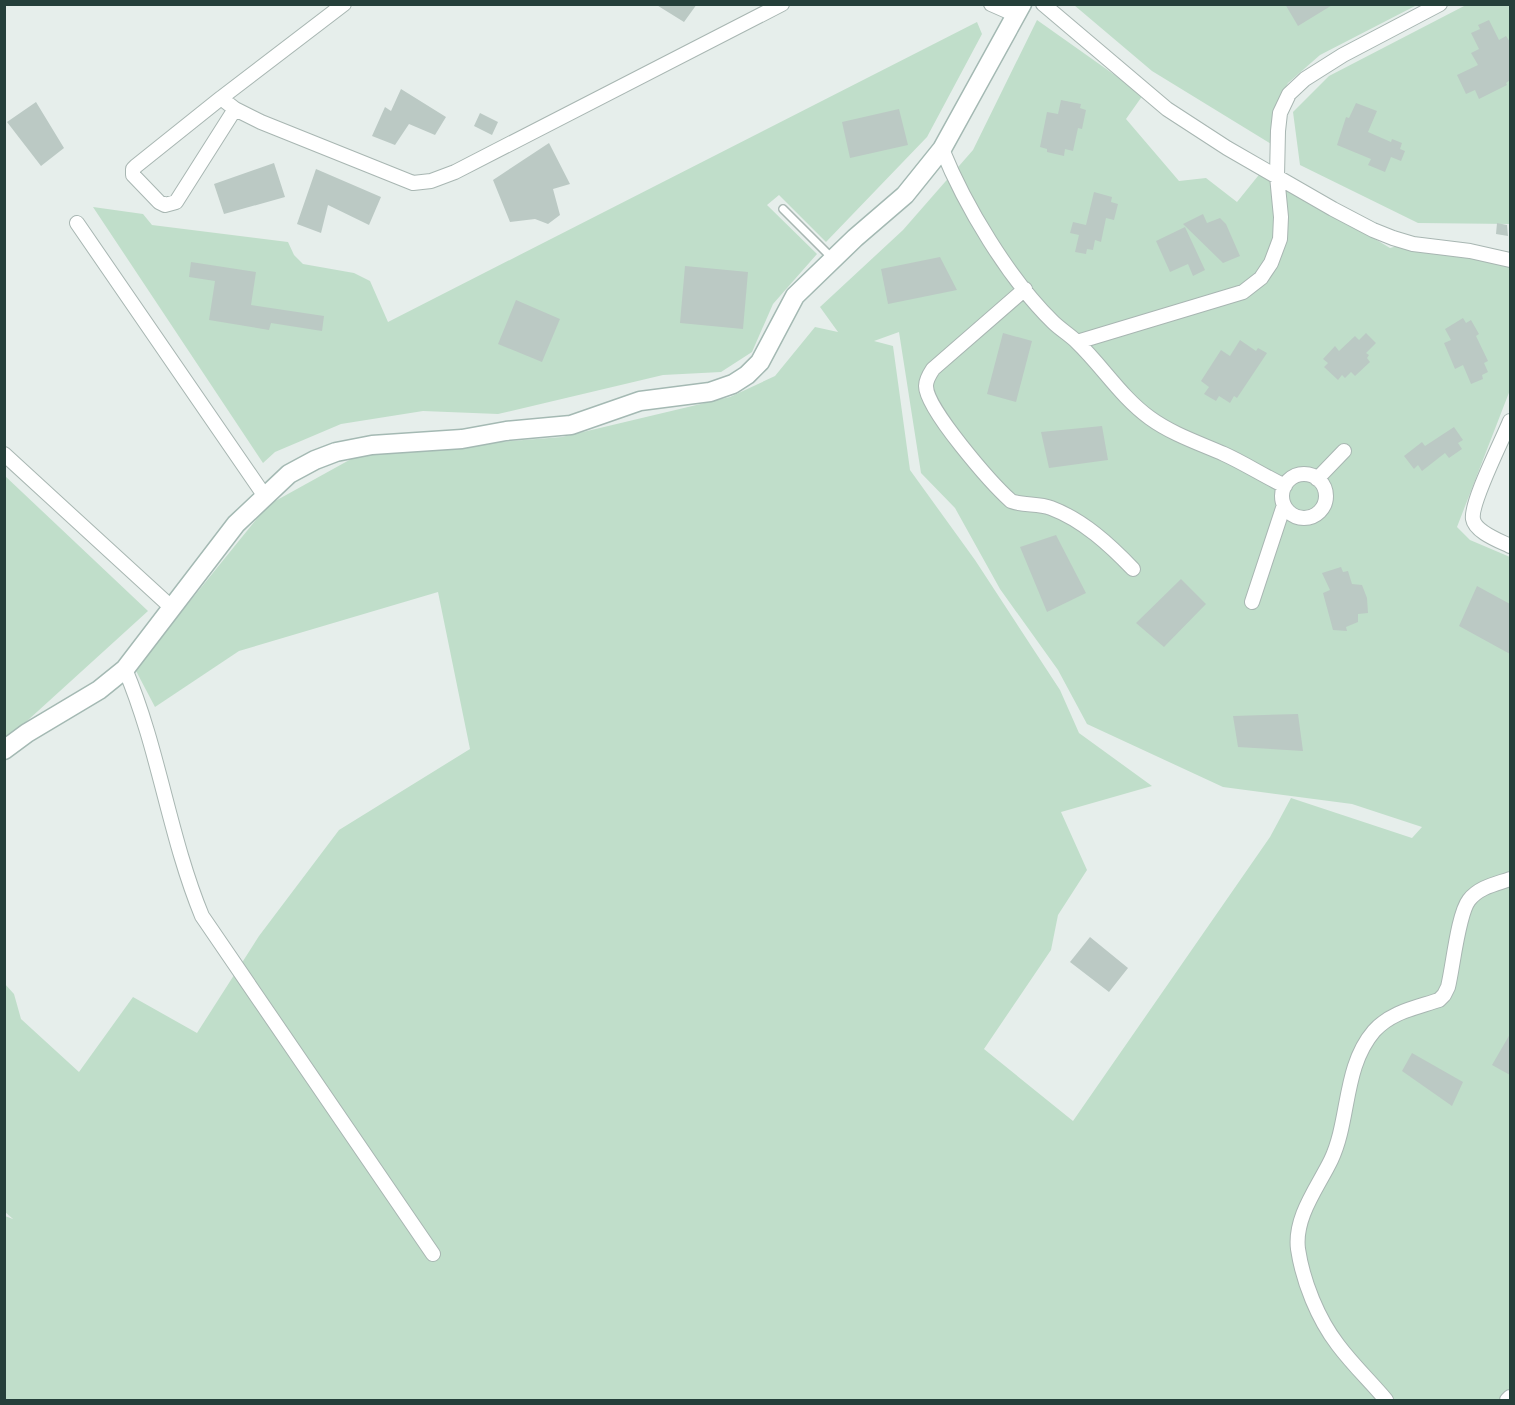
<svg xmlns="http://www.w3.org/2000/svg" width="1515" height="1405" font-family="'Titillium Web',sans-serif">
  <rect width="100%" height="100%" fill="#e6eeeb"/>
  <path fill="#c0deca" fill-rule="evenodd" d="M1074,5H1417L1320,55L1288,83L1272,114L1276,147L1152,71Z
    M1466,5H1510V224L1418,223L1300,165L1293,112L1329,76Z
    M1037,20L1143,95L1126,119L1179,181L1206,178L1237,202L1262,171L1390,248L1416,241L1510,264V390L1457,527L1470,540L1510,557V1400H5V1216L13,1219L4,1211V983L14,994L21,1019L79,1072L133,997L197,1033L259,936L339,830L470,749L438,592L239,651L155,707L135,669L268,505L362,453L562,437L730,397L775,376L815,327L838,332L820,307L903,230L973,150ZM899,332L921,473L955,508L1000,589L1058,670L1087,724L1223,787L1352,804L1422,827L1412,838L1291,798L1270,837L1073,1121L984,1049L1051,950L1058,915L1087,870L1061,812L1152,786L1079,733L1060,690L975,560L910,470L893,346L874,341Z
    M977,22L982,34L927,137L826,242L779,195L767,205L817,254L773,304L752,352L721,372L663,375L498,414L423,411L341,424L275,452L263,463L93,207L143,214L152,225L288,242L294,255L303,264L354,273L370,281L388,322Z
    M4,475L148,611L5,741H4Z"/>
  <path fill="#bbc9c4" d="M655,4H697L684,22Z
    M1285,4H1334L1298,26Z
    M1489,20L1499,40L1506,36L1510,42V80L1506,83L1507,85L1479,99L1475,90L1466,94L1457,75L1478,65L1471,53L1479,49L1471,33L1480,29L1478,25Z
    M401,89L446,117L435,135L409,124L395,145L372,136L385,107L391,111Z
    M1061,100L1081,104L1080,108L1086,110L1082,129L1078,128L1073,151L1065,149L1064,156L1047,152V149L1040,147L1047,112L1058,114Z
    M36,102L64,148L41,166L7,122Z
    M1356,103L1377,111L1368,132L1391,142L1392,139L1402,143L1400,149L1405,151L1401,161L1391,157L1385,172L1368,165L1371,159L1337,145L1346,117L1349,118Z
    M899,109L908,145L850,158L842,122Z
    M480,113L498,122L492,135L474,126Z
    M549,143L570,184L553,189L560,215L548,224L535,219L510,222L493,180Z
    M274,163L285,197L224,214L214,184Z
    M316,169L381,197L369,225L328,205L321,233L297,224Z
    M1094,192L1112,197L1111,202L1118,204L1114,220L1106,218L1101,242L1095,240L1093,250L1087,249L1086,254L1075,252L1079,235L1070,233L1073,222L1086,225Z
    M1203,214L1207,223L1220,218L1226,224L1240,256L1223,263L1183,224Z
    M1497,223L1507,225L1508,236L1496,234Z
    M1185,227L1205,270L1193,276L1188,264L1170,272L1156,241Z
    M940,257L957,290L888,304L881,269Z
    M191,262L256,272L251,305L324,316L322,331L271,323L269,330L209,320L215,281L189,277Z
    M685,266L748,272L743,329L680,323Z
    M516,300L560,319L542,362L498,344Z
    M1463,318L1466,323L1471,320L1479,334L1476,336L1488,361L1484,363L1488,372L1482,375L1483,379L1471,384L1463,365L1455,369L1444,343L1451,340L1445,329Z
    M1003,333L1032,341L1016,402L987,394Z
    M1366,333L1376,343L1366,353L1369,355L1367,358L1370,362L1355,376L1351,372L1345,378L1342,375L1338,380L1324,367L1328,363L1323,359L1335,346L1339,351L1355,336L1359,340Z
    M1240,340L1256,351L1258,348L1267,353L1237,398L1234,396L1230,403L1219,396L1216,401L1204,394L1209,387L1201,381L1221,350L1230,356Z
    M1102,426L1108,460L1049,468L1041,432Z
    M1454,427L1463,440L1458,443L1462,449L1449,458L1445,453L1422,471L1418,465L1414,469L1404,456L1422,442L1425,446Z
    M1056,535L1086,593L1047,612L1020,547Z
    M1341,567L1343,572L1348,571L1352,584L1362,585L1367,598L1368,613L1358,614V622L1346,627L1347,631L1333,630L1323,593L1330,590L1322,573Z
    M1181,579L1206,604L1164,647L1136,623Z
    M1477,586L1510,604V654L1459,626Z
    M1298,714L1303,751L1238,747L1233,716Z
    M1090,937L1128,968L1109,992L1070,962Z
    M1510,1034V1075L1492,1065Z
    M1412,1053L1463,1082L1452,1106L1402,1071Z"/>
  <g fill="none" stroke-linecap="round" stroke-linejoin="round">
    <defs>
      <path id="lane" d="M783,209L833,259"/>
      <path id="street" d="M991,4L1016,15
        M1043,4L1167,109L1227,148L1333,209L1373,230L1393,238L1413,244L1470,251L1510,260
        M221,98L235,109L261,122L413,183L431,181L455,172L782,4
        M235,109L176,202L165,205L159,202L133,175V169L136,166L221,98L344,4
        M942,149C965,206 1009,279 1053,322C1060,329 1070,335 1077,342C1103,367 1121,397 1150,418C1172,434 1199,443 1224,454C1244,463 1264,476 1285,486
        M77,223L264,495
        M1025,289L933,369C929,375 926,380 926,386C926,409 992,484 1011,501C1024,506 1038,503 1051,508C1083,520 1110,545 1133,569
        M1077,342L1243,292L1261,278L1271,263L1280,239L1281,217L1277,176L1278,131L1280,113L1289,94L1305,79L1343,55L1440,4
        M1510,421C1503,439 1470,503 1473,519C1475,532 1500,541 1510,546
        M4,454L171,607
        M1282 496a22 22 0 1 1 44 0a22 22 0 1 1-44 0Z
        M1317,479L1344,451
        M1252,602L1284,505
        M125,669C159,749 169,836 202,916L433,1254
        M1386,1400C1371,1382 1353,1365 1338,1345C1318,1319 1303,1282 1298,1249C1294,1217 1318,1187 1331,1160C1350,1120 1343,1067 1374,1031C1391,1012 1415,1008 1439,1000L1444,995L1448,987C1453,967 1458,914 1469,900C1479,887 1496,884 1510,879
        M1507,1400L1510,1397"/>
      <path id="secondary" d="M4,750L27,733L99,690L125,669L236,524L289,474L315,460L336,452L372,445L462,439L506,431L571,425L640,401L710,392L733,384L747,375L760,362L795,296L855,238L905,195L942,149L1022,4"/>
    </defs>
    <use href="#lane" stroke="#a8b6b2" stroke-width="10"/>
    <use href="#street" stroke="#a8b6b2" stroke-width="16"/>
    <use href="#secondary" stroke="#a4b9b3" stroke-width="21"/>
    <use href="#lane" stroke="#fff" stroke-width="7"/>
    <use href="#street" stroke="#fff" stroke-width="14"/>
    <use href="#secondary" stroke="#fff" stroke-width="18"/>
  </g>
  <rect width="1515" height="1405" fill="none" stroke="#253f3a" stroke-width="12"/>
</svg>
